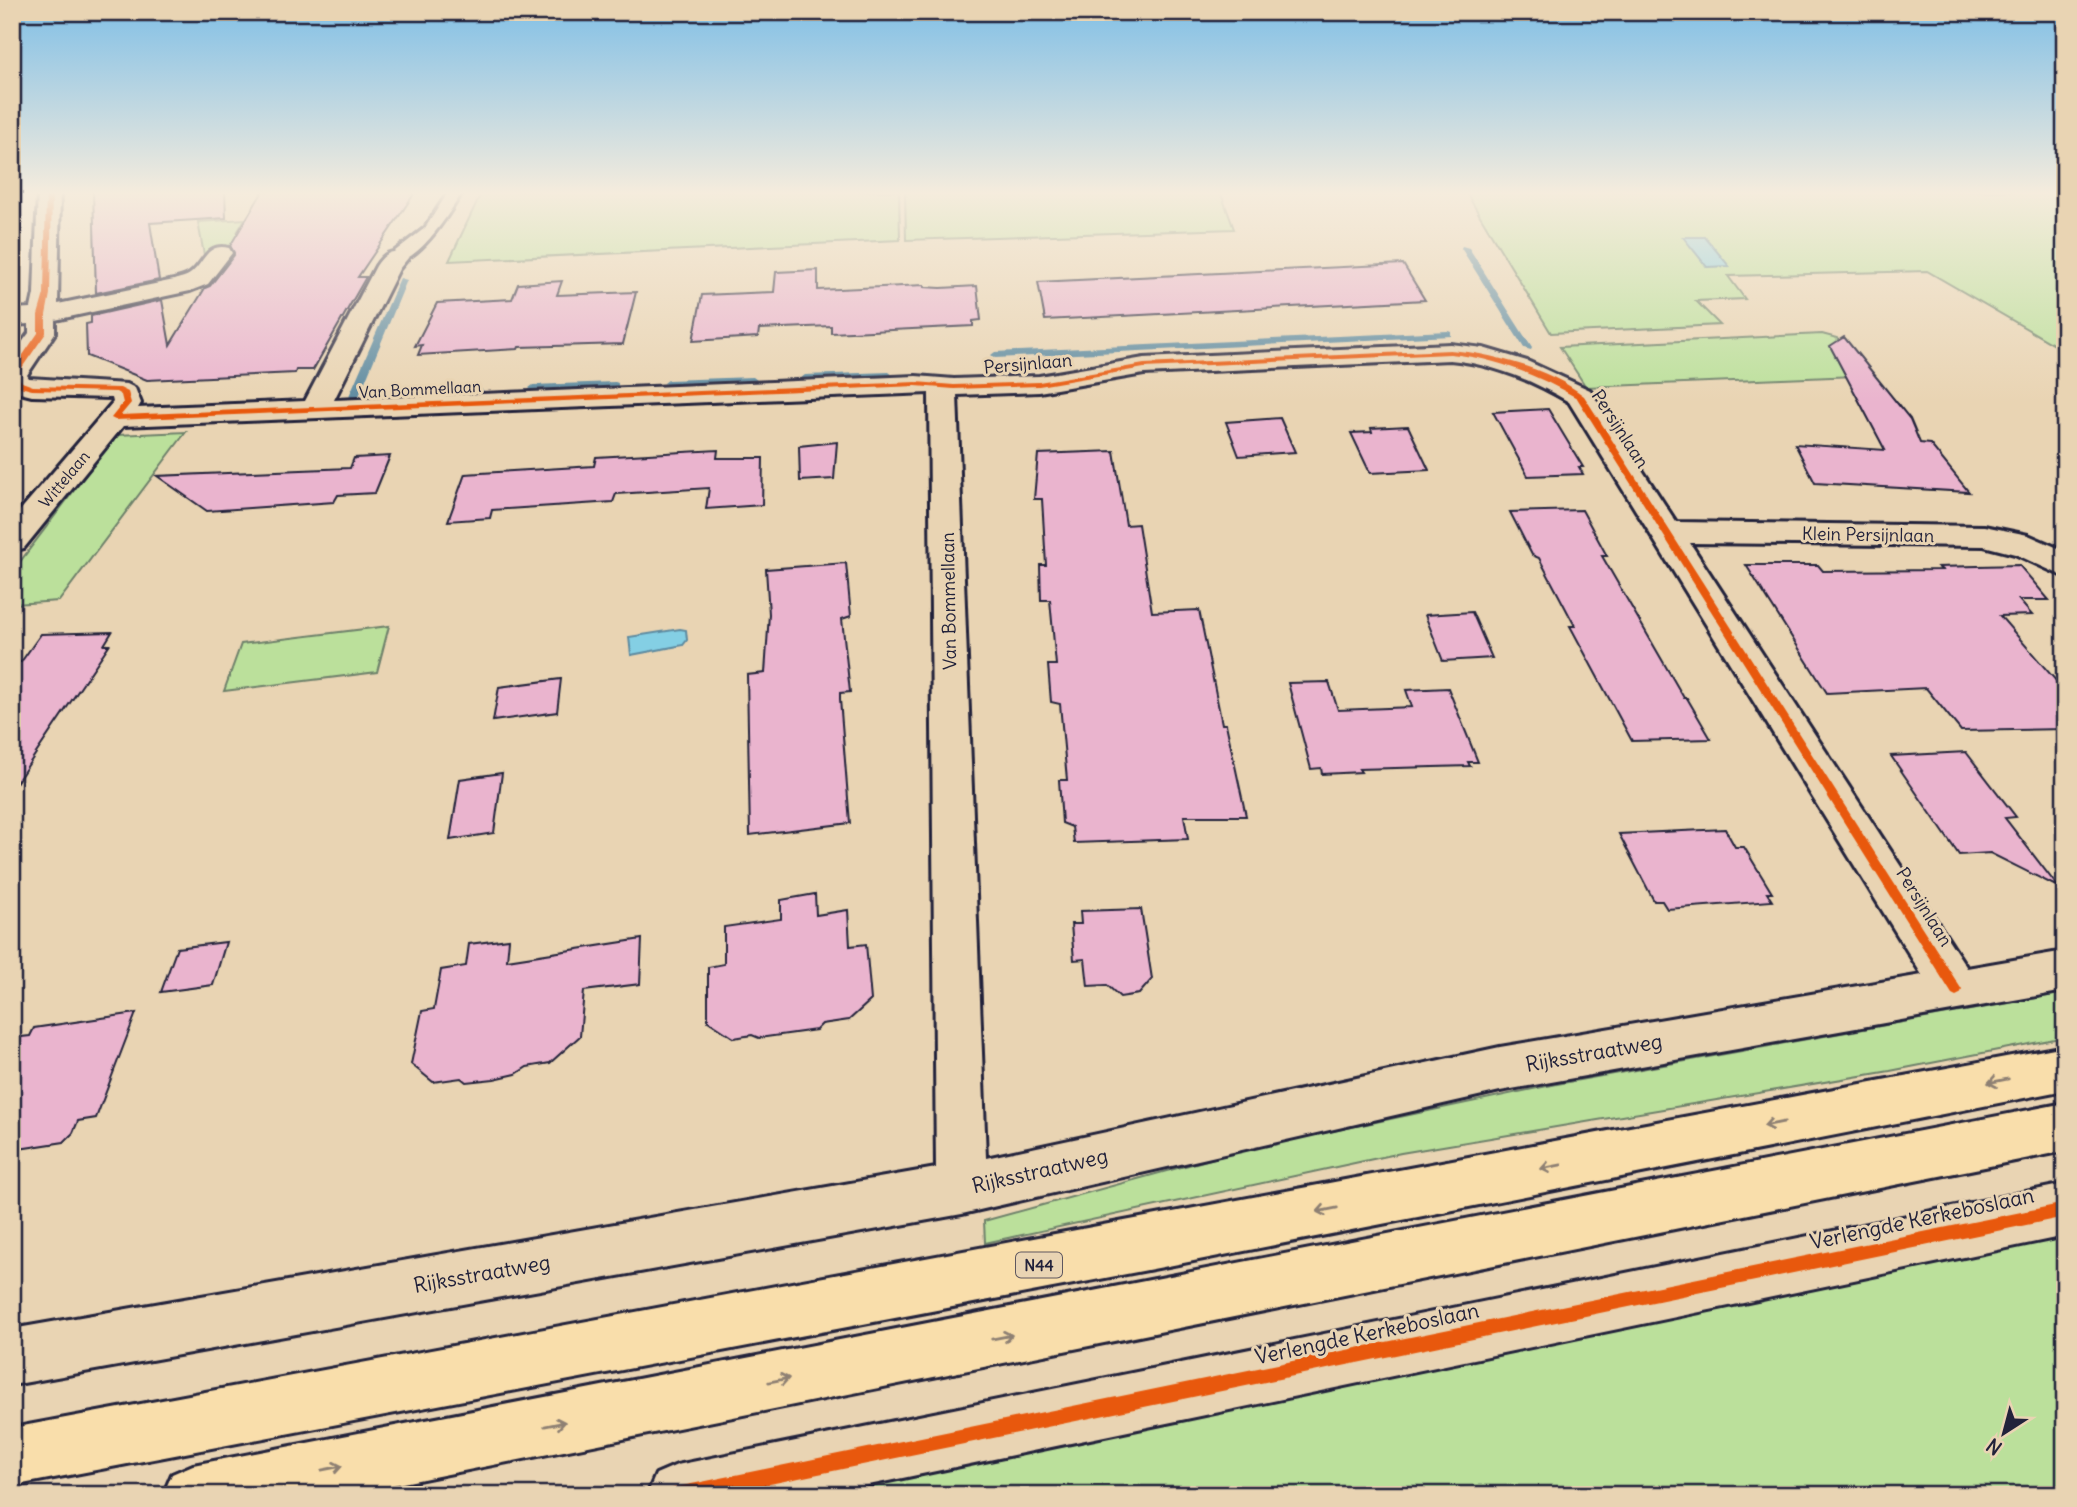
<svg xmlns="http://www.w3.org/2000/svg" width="2077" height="1507" font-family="Delius,sans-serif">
  <rect width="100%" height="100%" fill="#e9d4b3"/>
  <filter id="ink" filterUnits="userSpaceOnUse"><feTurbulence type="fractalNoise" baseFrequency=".0143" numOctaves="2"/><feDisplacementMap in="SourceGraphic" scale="14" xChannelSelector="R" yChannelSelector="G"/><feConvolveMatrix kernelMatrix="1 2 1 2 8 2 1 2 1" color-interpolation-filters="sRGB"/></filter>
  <g filter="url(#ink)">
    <path fill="#bbe09b" stroke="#6e816b" stroke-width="2" d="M482,191H899L900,240L449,261Z
      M905,191H1220L1234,229L906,240Z
      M1465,191H2065V351L1927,271L1728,276L1745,299L1696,301L1720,325L1551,333Z
      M245,219L238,231L253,230L238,252L204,255L198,222Z
      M1822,334L1837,338L1855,376L1586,387L1560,347Z
      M186,432L59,601L15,604L13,571L116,435Z
      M389,626L377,672L224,691L241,644Z
      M2065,993V1037L1890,1071L1401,1153L985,1243L984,1221L1247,1149L1557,1084Z
      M2065,1227V1495H798Z"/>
    <path fill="#84cfe4" stroke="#5d8aa0" stroke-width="2" d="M1683,237H1705L1729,266L1707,267Z
      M680,629L686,630L687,640L683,645L631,655L629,637Z"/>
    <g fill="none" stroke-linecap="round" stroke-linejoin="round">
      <path fill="#5d8aa0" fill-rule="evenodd" d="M1462,246L1469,248L1532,348L1531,350L1524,348L1461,248Z
        M400,278L407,280L359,396L357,398H351L349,396Z
        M1448,331L1451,332V336L995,358L991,355L995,352Z
        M889,372L893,375L892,377L805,381L801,378L805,375Z
        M753,377L757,380L756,382L668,386L664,383L668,380Z
        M615,382L618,383V387L533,391L529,388L533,385Z
        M479,388L484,391L482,393L401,397L396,394L401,391Z"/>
    </g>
    <path fill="#eab4ce" stroke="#22223b" stroke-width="2" d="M93,191H225L226,218L150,223L159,280L96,293Z
      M263,191H416L358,277H366L313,370H296L295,373L147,380L87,356L86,324L91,323V316L162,300L170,345L205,288L210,286L234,255L230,246Z
      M1403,264L1425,300L1045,320L1038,282Z
      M818,270V290L924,285V287L941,288L977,286L981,320L973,321V326L831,333V326L759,329L758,337L693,341L702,295L774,292L776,272Z
      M562,281L557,295L636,292L623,344L519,347L518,349L418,355L422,345L415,346L437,303L512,299L518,284Z
      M1844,337L1910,419L1920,443L1930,444L1969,492L1815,483L1795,444L1885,450L1830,346Z
      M1548,409L1583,467H1579L1583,474L1528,476L1493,412Z
      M1280,418L1295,452L1239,456L1226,422Z
      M1408,426L1429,470L1370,473L1351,433L1372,432L1371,428Z
      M837,442L834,479L800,481L799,446Z
      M718,450L717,458H763L762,505L706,509L709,488L616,494L613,502L492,510L490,518L448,521L465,474L594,466L596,457Z
      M1114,451L1126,525L1138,524L1152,612L1199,610L1222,724H1226L1246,816H1184L1188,839L1074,843L1072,827L1062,823L1059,780H1067L1060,704L1051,702L1048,665H1056L1050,600H1041L1040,565H1046L1042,499H1034L1038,454Z
      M390,456L375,493L338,495L334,502L207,511L157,476L350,468L354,458Z
      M1582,510L1607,556H1602L1684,698H1687L1711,739L1632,741L1570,626H1575L1539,558L1532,555L1510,512Z
      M846,563L851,616L842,619L850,692L840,693V699L850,823L750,835L747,675L765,673L769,614L766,569Z
      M1746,565H1818L1823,571L1942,570L1938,567L2019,565L2049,600H2019L2032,615L2000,616L2065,691V729L1961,731L1926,688L1827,693Z
      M1472,612L1492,658L1443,661L1425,615Z
      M112,632L104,645H109L12,789V662H21L41,634Z
      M561,679L557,712L493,721L499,687Z
      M1329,682L1338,710L1412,707L1406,690L1448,688L1478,762H1468L1470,766L1359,769L1361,772L1322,774L1321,768L1311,769L1288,683Z
      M1966,752L2016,817L2005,818L2058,887L1990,853L1959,855L1891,756Z
      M502,773L494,833L450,840L460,779Z
      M1725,829L1735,847H1744L1772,893H1767L1772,901L1667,909L1662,901H1654L1619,834Z
      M815,894L816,915L848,910L850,946L866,944L871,1000L849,1020L822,1024L816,1030L759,1038L752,1035L734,1038L708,1021V967L724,964V927L781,919V900Z
      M1141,909L1152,979L1139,994L1120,997L1107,985L1088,986L1085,959L1074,960L1071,924H1081L1080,911Z
      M509,939L507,960L642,939L640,984L584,991L580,1036L550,1063L527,1067L516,1074L494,1079L466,1082L461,1078L433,1082L411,1064L422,1011L434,1009L441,970L466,966L469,944Z
      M226,942L213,985L161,992L177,948Z
      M136,1013L96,1118L78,1121L73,1133L64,1142L12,1150V1038L30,1036L34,1028Z"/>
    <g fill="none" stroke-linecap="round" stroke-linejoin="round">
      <defs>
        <path id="service" d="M449,191H463C451,210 417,268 390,261L388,258L390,255L425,228Z"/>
        <path id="minor" d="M38,191H60L58,304L174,280C179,278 186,277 190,274C205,263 206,242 229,248L232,253L208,284L190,291L55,320V333L27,375L29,378L127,384L135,388L141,403L138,408L305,401L376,266C384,254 391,249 405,253L408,258L399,269L334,400L916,376L954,379L1039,376L1144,358L1450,344L1483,348L1527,361L1590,390L1676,522L1984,526L2028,535L2065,551V577L2015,554L1984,546L1690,543L1967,968L2065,951V991L1500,1091L962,1214L12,1385V1329L936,1168L929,393L123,426L24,548L12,551V520L113,402L112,398L32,396L12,391V356L29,333V324L12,325V309L31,308L34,294ZM1450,360C1493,364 1532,380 1569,402L1922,975L1500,1047L986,1158L957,395L1039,392L1144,374Z
          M2065,1184V1236L821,1495H647L656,1474L677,1465Z"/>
        <path id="primary" d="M2065,1046V1090L1158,1268L12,1486V1428Z
          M2065,1103V1151L343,1495H163L172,1474L193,1465Z"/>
      </defs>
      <use href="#service" stroke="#22223b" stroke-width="6"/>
      <use href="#minor" stroke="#22223b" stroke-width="6"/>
      <use href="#primary" stroke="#22223b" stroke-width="6"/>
      <use href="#service" fill="#e9d4b3" fill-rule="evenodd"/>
      <use href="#minor" fill="#e9d4b3" fill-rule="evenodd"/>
      <use href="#primary" fill="#f9deab" fill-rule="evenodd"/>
      <defs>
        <path id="cycleway" d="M46,191H52L50,294L46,315V333L17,375L22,382L33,386L120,388L128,392L131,403L121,415L916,382L954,385L1039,382L1144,364L1450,350C1491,353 1552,370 1584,396L1962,990L1960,994L1956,996L1952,994L1577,398C1537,375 1496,358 1450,354L1144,368L1039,386L954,389L916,386L115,420L111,418L123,403L121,395L116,392L32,390L16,386L12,380V371L38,333V315L44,294Z
          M2065,1203V1217L717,1495H669L671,1489L677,1487Z"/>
      </defs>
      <use href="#cycleway" stroke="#e9d4b3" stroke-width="5"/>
      <use href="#cycleway" fill="#e8590c" fill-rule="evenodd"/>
    </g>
    <defs><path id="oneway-shaft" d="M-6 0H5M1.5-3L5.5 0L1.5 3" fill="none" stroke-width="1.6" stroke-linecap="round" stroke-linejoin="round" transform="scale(1.75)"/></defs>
    <g stroke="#8e8073">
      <use href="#oneway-shaft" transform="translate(1998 1081) rotate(169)"/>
      <use href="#oneway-shaft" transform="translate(1774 1124) rotate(169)"/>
      <use href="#oneway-shaft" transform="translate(1551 1167) rotate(169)"/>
      <use href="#oneway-shaft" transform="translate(1327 1210) rotate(169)"/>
      <use href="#oneway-shaft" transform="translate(1002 1337) rotate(-11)"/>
      <use href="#oneway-shaft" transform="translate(779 1380) rotate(-11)"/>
      <use href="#oneway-shaft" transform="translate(555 1424) rotate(-11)"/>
      <use href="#oneway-shaft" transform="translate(332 1468) rotate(-11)"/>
    </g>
  </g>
  <linearGradient id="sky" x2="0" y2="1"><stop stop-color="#80bfe6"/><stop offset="0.48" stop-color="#f5ecdd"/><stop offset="1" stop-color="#f5ecdd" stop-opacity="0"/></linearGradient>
  <rect width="2077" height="402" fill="url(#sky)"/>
  <g text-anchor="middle" stroke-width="6" stroke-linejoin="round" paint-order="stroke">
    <g font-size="16" fill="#22223b" stroke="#e9d4b3">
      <text transform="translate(420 389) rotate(-3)" y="6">Van Bommellaan</text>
      <text transform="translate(64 479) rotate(-50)" y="6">Wittelaan</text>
    </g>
    <rect fill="#e9d4b3" stroke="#5e575f" stroke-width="2" x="1016" y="1252.5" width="46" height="25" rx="5"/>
    <g font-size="16" font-weight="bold" fill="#22223b">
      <text x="1039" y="1271">N44</text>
    </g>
    <g font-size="18" fill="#22223b" stroke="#e9d4b3">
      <text transform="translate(1028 364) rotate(-5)" y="6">Persijnlaan</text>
      <text transform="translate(1620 429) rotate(57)" y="6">Persijnlaan</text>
      <text transform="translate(1868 535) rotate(1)" y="6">Klein Persijnlaan</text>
      <text transform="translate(949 601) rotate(-91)" y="6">Van Bommellaan</text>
      <text transform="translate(1924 907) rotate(58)" y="6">Persijnlaan</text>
    </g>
    <g font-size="21" fill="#22223b" stroke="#e9d4b3">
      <text transform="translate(1594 1053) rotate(-10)" y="7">Rijksstraatweg</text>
      <text transform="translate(1040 1171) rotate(-13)" y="7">Rijksstraatweg</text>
      <text transform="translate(1922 1219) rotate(-12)" y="7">Verlengde Kerkeboslaan</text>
      <text transform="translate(482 1274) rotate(-10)" y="7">Rijksstraatweg</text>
      <text transform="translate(1367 1334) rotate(-12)" y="7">Verlengde Kerkeboslaan</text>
    </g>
  </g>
  <rect width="2077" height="1507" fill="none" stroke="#e9d4b3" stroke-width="42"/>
  <rect x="21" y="21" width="2035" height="1465" fill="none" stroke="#22223b" stroke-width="2.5" filter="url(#ink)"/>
  <g transform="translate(2004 1433) rotate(216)" stroke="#e9d4b3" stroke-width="5" paint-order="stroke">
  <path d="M0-5L12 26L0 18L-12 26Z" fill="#22223b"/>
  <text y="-10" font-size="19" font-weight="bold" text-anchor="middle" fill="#22223b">N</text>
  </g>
</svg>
